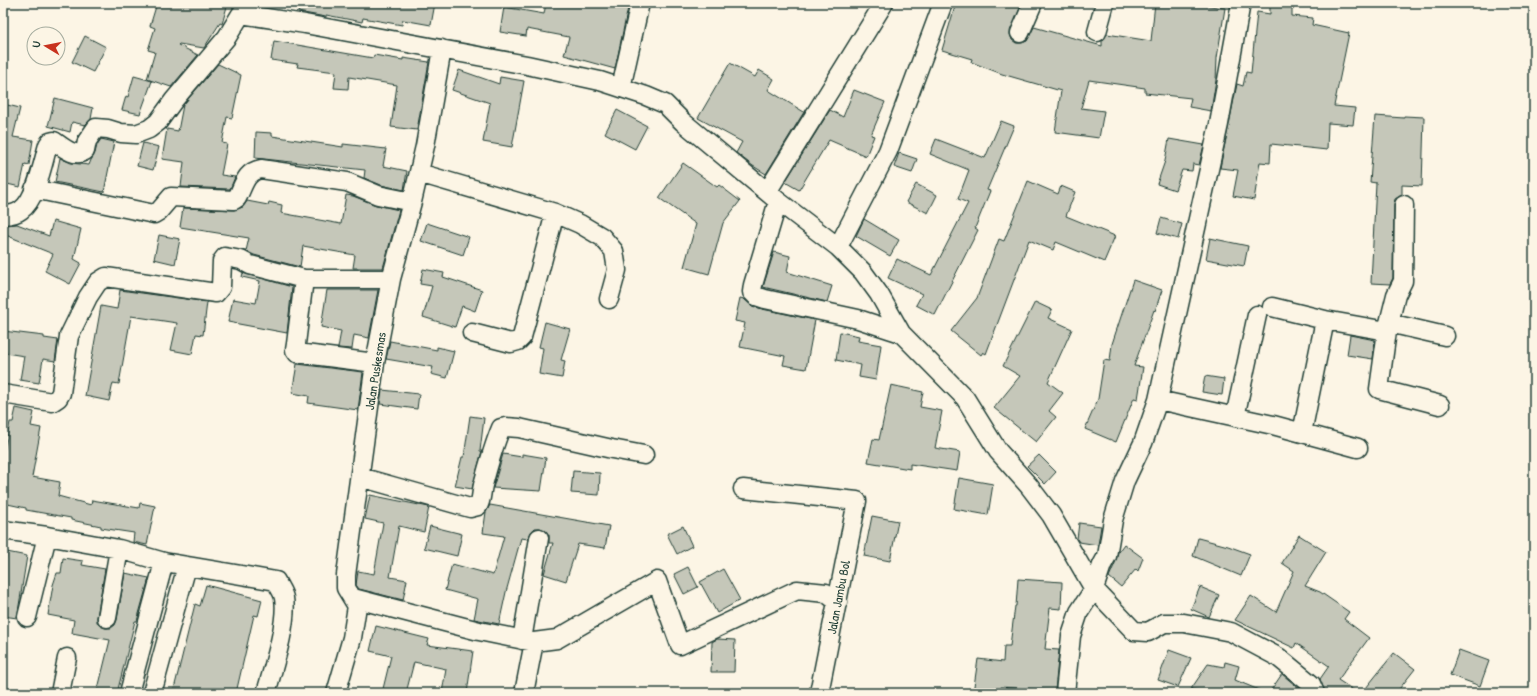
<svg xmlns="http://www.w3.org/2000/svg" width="1537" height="696" font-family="'Patrick Hand',sans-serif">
  <rect width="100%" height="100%" fill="#fcf5e5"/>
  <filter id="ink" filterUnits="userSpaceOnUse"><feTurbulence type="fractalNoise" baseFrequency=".025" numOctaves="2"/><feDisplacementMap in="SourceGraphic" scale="8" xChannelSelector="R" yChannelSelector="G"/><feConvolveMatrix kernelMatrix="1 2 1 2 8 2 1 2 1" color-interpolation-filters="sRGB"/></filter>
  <g filter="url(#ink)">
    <path fill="#c5c7b9" stroke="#1f3d34" d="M157,3H228L222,24L220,23L204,48L179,44L178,45L198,55L171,87L147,79L155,52L148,50L155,28L150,26Z
      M301,3H435L431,25L403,20L402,25L363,18L362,22L326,15V17L298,12Z
      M546,3H629L615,69L564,55L569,37L527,29L526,36L500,32L504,7L544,14Z
      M956,3H1022L1010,34L1012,40L1016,43H1022L1027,41L1034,27L1102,46V41L1107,34L1151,41L1155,3H1187L1225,8L1217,58L1216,80L1211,111L1189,107L1191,98L1145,93V88L1089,80L1081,108L1104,111L1099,138L1055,132L1061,91L1002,74L971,62L972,59L942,50Z
      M1270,5L1292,6V16L1313,18L1312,25L1349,33L1334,106L1355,108L1353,125L1328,123L1327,150L1271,144L1270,163L1260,162L1254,200L1233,196L1238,170L1220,168L1237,84L1243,86L1246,72L1251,73L1257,12L1270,14Z
      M85,36L106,47L93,72L72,62Z
      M274,41L373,58L374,55L403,60V58L429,62L417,130L391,127L397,85L349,77L348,89L334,88L336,72L297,67L298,64L271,60Z
      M730,63L755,77L759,70L774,79L768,90L804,112L766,174L753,166L736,153L742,142L698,118Z
      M218,64L241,75L232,118L227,117L222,143L227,144L221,175L235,177L230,189L181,187L184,162L162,159L167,129L178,131L183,105Z
      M459,70L499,84L500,77L524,81L512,147L483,142L490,103L452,90Z
      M134,76L152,81L140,114L122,110L126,96L128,97Z
      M854,90L885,102L871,135L874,136L866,156L829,140L799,190L785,182L830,110L843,117Z
      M55,98L93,108L91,119L85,125L72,122L70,132L48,126Z
      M3,104L20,108L13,137L33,140L29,165L25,164L20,187L3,183Z
      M617,110L647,126L635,149L605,133Z
      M1375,116L1404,118V116L1424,117L1422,186L1402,185V195L1395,199L1394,204L1393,278L1390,284L1371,283L1376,183L1370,182Z
      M1001,121L1014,126L987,190L990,191L975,228L978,230L935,315L916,305L922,294L888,278L897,259L931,275L968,203L958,199L969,170L930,154L936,139L985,158Z
      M256,132L272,133V136L343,147V144L386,149L383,166L407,171L404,190L381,185L364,178L365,170L255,158Z
      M101,139L114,142L104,192L55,182L60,158L71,163L89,165L91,160L95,153L97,145Z
      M1169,139L1204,145L1199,165L1193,164L1192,171L1182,170L1175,190L1157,184L1165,161Z
      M143,143L159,147L153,170L137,166Z
      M899,153L917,159L912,173L894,167Z
      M683,163L717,187L719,185L740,201L723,223L709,274L684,267L696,224L659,198Z
      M1028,181L1058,194L1061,186L1075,192L1066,216L1115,236L1104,262L1056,242L1053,250L1029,240L986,354L983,352L981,355L951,331L977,298L999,239L1004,241Z
      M916,184L937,195L928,213L906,202Z
      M346,195L353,196L376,205L399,210L383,268H353L355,255L303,246L300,267L254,255L246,251L249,238L180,227L183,208L234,210L243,207L247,201L268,205L269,202L282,205L281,213L341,224Z
      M1161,218L1182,224L1178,239L1157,233Z
      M864,219L899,240L890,256L856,236Z
      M53,221L81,229L74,259L81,263L70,284L45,271L53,254L3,234V225L17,224L49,236Z
      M427,223L469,237L463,255L421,241Z
      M159,235L180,239L175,264L154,259Z
      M1210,238L1248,246L1244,266L1206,259Z
      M774,252L790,256L787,272L832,286L827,302L763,287Z
      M423,269L444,273L443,277L482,290L475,311L462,306L455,327L423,317L432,286L420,284Z
      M243,273L292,287L287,333L228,322L233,299L256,303L260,281L242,277Z
      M1133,280L1162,290L1155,311L1154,310L1134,366L1143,367L1138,399L1134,398L1116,442L1085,429L1098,399L1104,360L1110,361L1112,344Z
      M120,290L207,302L203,335L196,334L192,354L171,350L177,323L131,316L119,384L113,383L109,401L85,396L101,306L117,309Z
      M327,290H378L369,338L354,335L352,349L338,348L341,331L321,327Z
      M740,298L744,299L752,306L762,309L815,320L806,369L783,365L785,356L740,347L745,323L735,321Z
      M1035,302L1052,310L1048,318L1072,329L1048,382L1063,393L1049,411L1056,417L1036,442L994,408L1020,376L1003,366Z
      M545,322L570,329L561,360L565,361L562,378L539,374L543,348L539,347Z
      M3,331L44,336V338L58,340L55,361L43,359L39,383L20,380L24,356L6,353V351L3,350Z
      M840,332L859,336L858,341L881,345L876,380L859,377L861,365L836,360Z
      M1350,335L1375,340L1373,359L1347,355Z
      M390,341L437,350V347L454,351L447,378L431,374L433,367L386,359Z
      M297,364L363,372L358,410L308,403L309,396L292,393Z
      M1205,376L1224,379L1222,395L1202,392Z
      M891,385L923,392L920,407L942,411L935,448L960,452L957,471L910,464V469L868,462L873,439L879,440Z
      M382,390L419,394L417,409L380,404Z
      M16,408L34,412L31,426L41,428L32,477L60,482L58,496L91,505L92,500L139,508L140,503L155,506L147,545L133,542L134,533L101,528V526L71,520V518L26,510V508L3,503V458L10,422H13Z
      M470,416L484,418L480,451H482L472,489L455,486L462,457H464Z
      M503,454L522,457V454L546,458L541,491L493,488Z
      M1039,455L1056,472L1045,484L1027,466Z
      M573,471L600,473L599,495L571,493Z
      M959,478L993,484L988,515L954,509Z
      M370,495L429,507L424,532L399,526L390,577L407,580L403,600L359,589L356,585L358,571L374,574L383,523L365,519Z
      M490,505L609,526L605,548L578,544L566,581L544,574L553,543H549V535L545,530L540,528H535L531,532L528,539L521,538L506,592L499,624L474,619L478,599L445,590L452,564L493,575L504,536L483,533L486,512Z
      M872,516L898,521L890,561L864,556Z
      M1079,523L1101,526L1098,545L1079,542L1077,539Z
      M430,526L462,534L457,556L424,548Z
      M683,526L692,546L677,554L667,534Z
      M1299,535L1326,552L1305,586L1320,592L1349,612L1344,619L1369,638L1338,680L1358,693H1325L1320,679L1329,666L1296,643L1294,648L1235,620L1251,596L1276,612L1294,571L1282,563Z
      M1198,538L1228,546L1250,554L1241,576L1193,556Z
      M1124,544L1143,558L1138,571L1136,569L1121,587L1109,577L1116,561L1118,552Z
      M7,552L27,556L17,618L3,616V573Z
      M63,558L83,561L82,565L105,569L97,617V622L100,626L105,628H111L115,625L117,620L125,573L149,578L137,621H135L117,693H97L110,640L72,633L74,620L48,615L53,585L57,573H61Z
      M688,567L698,587L684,594L674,574Z
      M723,569L740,600L717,613L700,582Z
      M1018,579L1062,582L1061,609L1050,608L1045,649L1059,650L1055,691L1001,687L1000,693H973L978,659L1003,662L1004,646H1010L1015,606H1016Z
      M206,585L262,600L258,616L254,615L236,693H173L195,604L200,606Z
      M1200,587L1219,595L1209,617L1191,609Z
      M376,626L429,639L427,645L473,651L467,693H442L446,669L414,662L406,693H382L391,656L370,651Z
      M717,639L735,640L734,672H711L712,642Z
      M1169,650L1191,658L1178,687L1158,680Z
      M1459,650L1489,661L1480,686L1450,675Z
      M1394,653L1415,669L1396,693H1362Z
      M1225,662L1239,666L1235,680L1266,693H1211L1191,689L1208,664L1224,667Z
      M1282,674L1302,691L1304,693H1269Z"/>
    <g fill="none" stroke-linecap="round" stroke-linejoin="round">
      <defs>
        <path id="minor" d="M1097,32L1105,3
          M1020,33L1033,3
          M621,88L640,3
          M419,173L555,213L580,224L602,237L614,251L617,270L609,299
          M34,189L154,214L159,211L171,197L234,200L237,198C244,185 245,172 261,169L347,182L378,195L412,202
          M767,192L884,3
          M778,201L753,285L752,292L756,296L765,299L858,319L901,333
          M3,215C9,215 16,214 21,210C36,200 43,162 48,145L50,142L54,141C63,147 74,158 85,151L87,141L96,128L108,129L121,133L136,134L149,129L158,122L174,100L227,37L241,14L305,24L527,65L600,81L646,96L665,104L683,122L778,201L838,247L863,272L879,294L901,333L965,398L998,451L1029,486L1051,515L1094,589L1134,631L1148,632L1164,623H1184L1231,632L1278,657L1311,684L1315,693
          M838,247L888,151L943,3
          M304,279L296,344L295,350L297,353L375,363
          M1272,307L1325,320L1302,433
          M1325,320L1387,331L1379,389L1440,405
          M1389,323L1445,336
          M1387,331L1396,295L1403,281L1404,205
          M472,333L511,343L518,341L522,337L555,213
          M3,394L52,402L58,398L61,393L69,336L88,297L98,282L106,277L216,293L221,287L222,261L225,257L241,260L250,265L304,279H383
          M1158,400L1273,425L1358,448
          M1235,417L1257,315
          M360,477L470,508L478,506C482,500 481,493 483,485C488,466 493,447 501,428L506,427L519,428L612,449L644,455
          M743,489L857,501L819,693
          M3,530L47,536L119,549L164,562L276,581C278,586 283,592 284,598C288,623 273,668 266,693
          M353,598L479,631L534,642L557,639L657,581L680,645L797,590L826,593L838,602
          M27,617L47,536
          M107,618L119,549
          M522,640L539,538
          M60,693L67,658
          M129,693L164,562
          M152,693L187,566
          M336,693L352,638L357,606L346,588V575L375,363L391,279L412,202L425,146L442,49
          M524,693L534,642
          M1065,693L1071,636L1079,612L1094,589L1102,565L1107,556L1113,520L1125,481L1143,443L1158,400L1219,124L1241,3"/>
      </defs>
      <use href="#minor" stroke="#1f3d34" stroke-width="21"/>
      <use href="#minor" stroke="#fcf5e5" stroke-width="18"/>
    </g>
  </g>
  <g text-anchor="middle" stroke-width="3" stroke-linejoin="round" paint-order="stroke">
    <g font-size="13" fill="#1f3d34" stroke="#fcf5e5">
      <text transform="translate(375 371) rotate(-81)" y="5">Jalan Puskesmas</text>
      <text transform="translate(838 597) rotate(-79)" y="5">Jalan Jambu Bol</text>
    </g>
  </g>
  <rect width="1537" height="696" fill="none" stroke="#fcf5e5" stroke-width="16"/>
  <rect x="8" y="8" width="1521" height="680" fill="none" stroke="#1f3d34" stroke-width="1.5" filter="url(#ink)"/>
  <g transform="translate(46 46) rotate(280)"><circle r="19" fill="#fcf5e5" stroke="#a4ab9e"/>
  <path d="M0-3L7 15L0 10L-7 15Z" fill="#c8321e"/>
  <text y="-6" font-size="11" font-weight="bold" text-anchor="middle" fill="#1f3d34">U</text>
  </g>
</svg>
